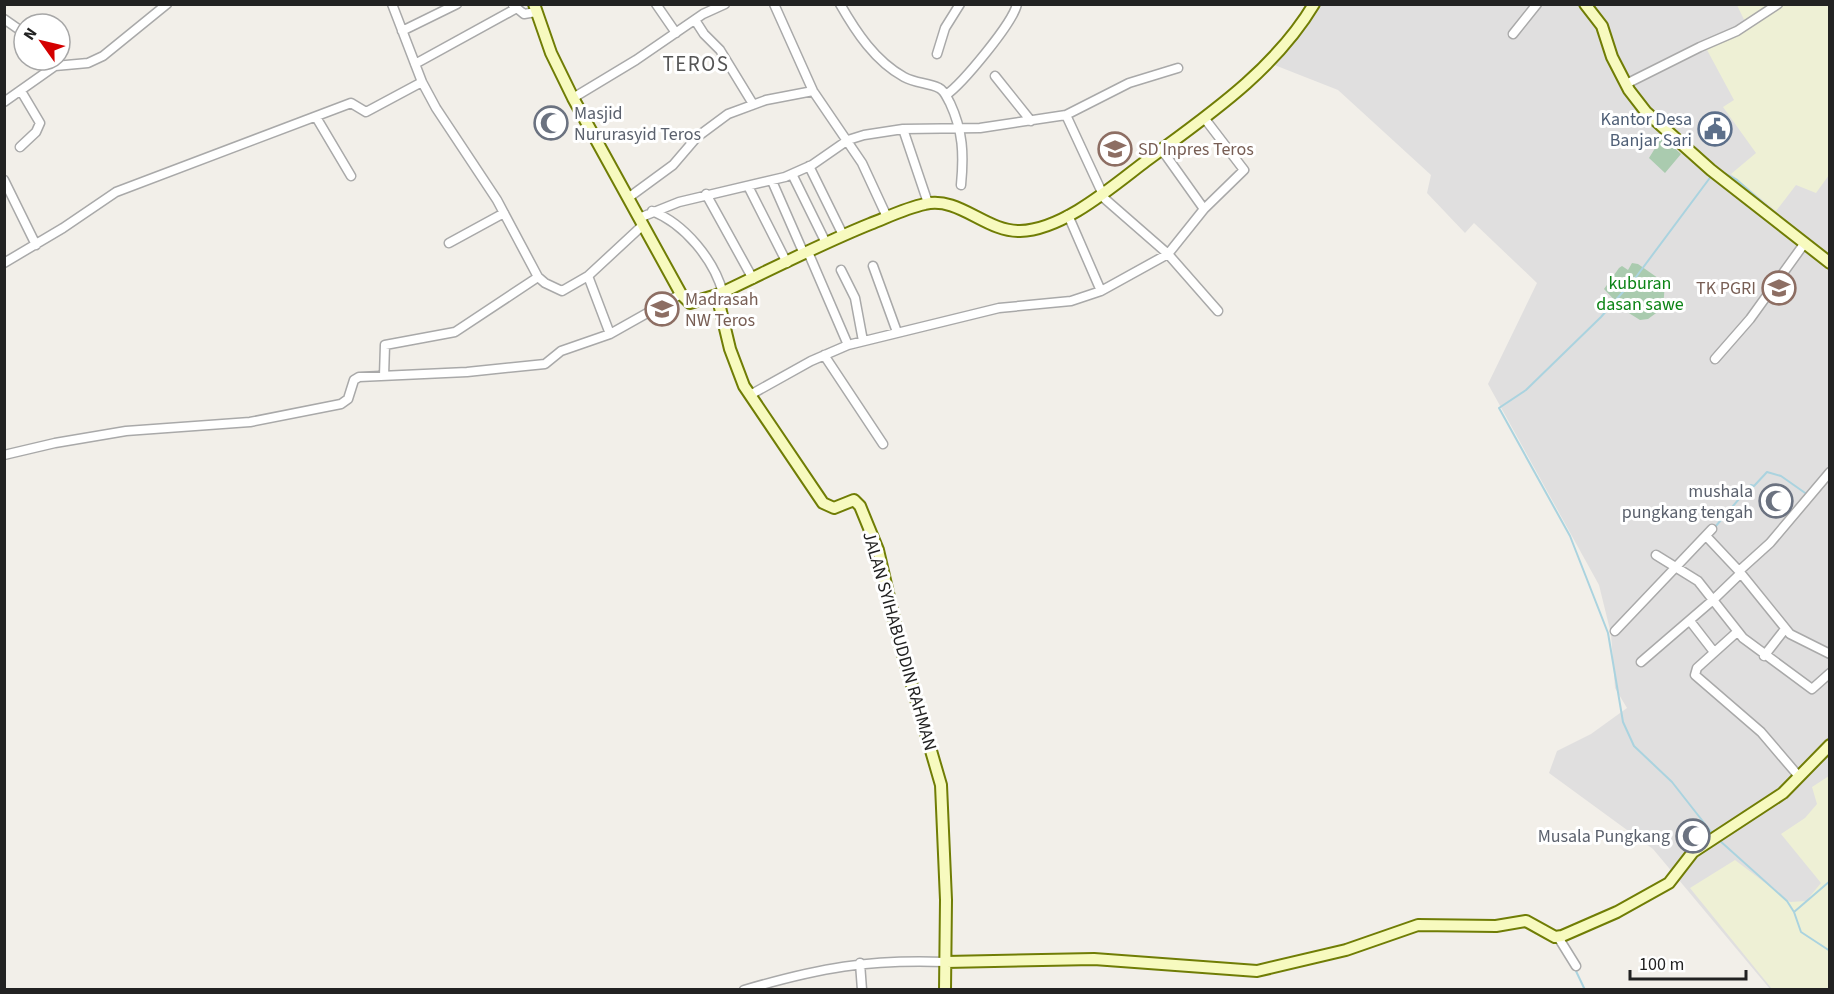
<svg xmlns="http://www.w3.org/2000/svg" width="1834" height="994" font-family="'Source Sans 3',sans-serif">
  <rect width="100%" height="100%" fill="#f2efe9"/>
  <path fill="#e0dfdf" d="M1309,5H1829V989H1770L1653,849L1549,773L1557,751L1591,734L1627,708L1615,688L1611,634L1599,585L1488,384L1537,283L1474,223L1465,233L1427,193L1431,175L1338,90L1267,62Z"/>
  <path fill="#eef0d5" d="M1737,5H1829V175L1816,193L1796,185L1776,211L1731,174L1756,153L1723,107L1734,100L1706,48L1748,28Z
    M1829,776V989H1772L1690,888L1735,860L1790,902L1806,901L1821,883L1781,834L1805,818L1817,804L1812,787Z"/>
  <path fill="#aacbaf" d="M1662,137L1681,154L1665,173L1649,158Z
    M1632,263L1638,264L1665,283L1663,308L1648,319L1640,320L1624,310L1604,289L1619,268L1622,266L1628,270Z"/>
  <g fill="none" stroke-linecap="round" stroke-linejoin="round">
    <path stroke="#aad3df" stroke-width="2" d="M1718,170L1737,180L1779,217
      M1712,175L1636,277L1601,317L1526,390L1499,408L1570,536L1608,633L1623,722L1634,746L1672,782L1712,833
      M1715,527L1751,485L1754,486L1767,472L1781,476L1808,495
      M1719,840L1787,901L1794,912L1830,881
      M1794,912L1801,932L1830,951
      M1575,969L1585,990"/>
    <defs>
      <path id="street" d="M392,4L422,82L436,108L497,200L538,277L545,283L562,291L588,276L610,334
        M656,4L676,33
        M774,4L813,91L862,163L887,217
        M840,4C856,32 875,61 904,77C915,83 928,83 939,88C945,91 947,98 950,103C963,131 964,154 961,185
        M513,5L524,14L536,12
        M4,19L24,33
        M695,20L704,34L720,50L753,104
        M402,31L457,4
        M1513,34L1537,4
        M937,54L945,28L960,4
        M415,64L515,9
        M995,76L1031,121
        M1626,84L1700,47L1737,31L1778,4
        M946,95C962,84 1013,23 1017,4
        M573,98L636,60L703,14L725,4
        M4,102L55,66L88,63L103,56L167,4
        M1066,115L1129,83L1178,68
        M316,117L351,176
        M903,129L928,203
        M20,147L36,132L40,123L21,91
        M1162,150L1204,209L1244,170L1205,119
        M809,166L843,235
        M792,174L826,243
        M4,180L36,245
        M772,181L804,254
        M748,186L787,263
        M706,194L753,279
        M628,198L673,165L697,137L728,114L766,100L813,91
        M652,211C685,224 714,260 723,293
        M1068,215L1101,291
        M639,218L679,202L785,177L812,165L848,140L864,135L903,129L980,128L1066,115L1105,199L1168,254L1218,311
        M449,243L504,213
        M808,252L848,345
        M4,263L63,228L116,192L351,103L366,112L422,82
        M873,266L897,332
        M841,270L855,298L863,341
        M588,276L643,225
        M824,355L883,444
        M1715,359L1750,319L1804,244
        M384,376L385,345L455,332L538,277
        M750,395L811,361L848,345L999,308L1071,301L1101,291L1168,254L1204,209
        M4,455L55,443L126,431L250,422L341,404L348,399L354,380L359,377L467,372L545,364L561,351L610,334L681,294
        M1830,472L1770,543L1739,571L1790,634L1830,654
        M1707,537L1739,571
        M1741,573L1713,600L1743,638L1812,689L1830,673
        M1690,621L1714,652
        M1615,631L1712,529
        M1737,632L1697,668L1695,675L1761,732L1796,773
        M1764,656L1785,629
        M1641,662L1713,600L1698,581L1656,555
        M1558,937L1576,966
        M860,963L862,990
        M744,990C819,968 868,959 946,962"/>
      <path id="secondary" d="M534,4L551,53L573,98L681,294L690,303L717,295L730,349L744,386L823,503L834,508L854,500L860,506L878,550L900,644L941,785L946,900L945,990
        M1585,4L1602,26L1612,57L1629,90L1646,112L1711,170L1830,263
        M717,295C768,271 818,245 870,224C888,217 906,208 925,204C959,196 986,232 1020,231C1063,230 1113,186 1146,161C1207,116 1274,71 1314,4
        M946,962L1094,959L1257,971L1346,950L1418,925L1496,926L1526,921L1555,937L1562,936L1617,912L1669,883L1693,852L1783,793L1830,745"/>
    </defs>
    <use href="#street" stroke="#a9a9a9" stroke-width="11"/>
    <use href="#secondary" stroke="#707d05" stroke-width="14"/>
    <use href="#street" stroke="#fff" stroke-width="8"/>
    <use href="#secondary" stroke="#f7fabf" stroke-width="10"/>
  </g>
  <defs>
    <symbol id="mosque-ring" viewBox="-11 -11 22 22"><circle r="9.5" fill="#fff" stroke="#6b7280" stroke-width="1.5"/><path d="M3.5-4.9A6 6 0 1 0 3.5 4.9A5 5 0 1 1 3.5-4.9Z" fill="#6b7280"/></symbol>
    <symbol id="civic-ring" viewBox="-11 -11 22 22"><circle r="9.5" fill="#fff" stroke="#5c6f8a" stroke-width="1.5"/><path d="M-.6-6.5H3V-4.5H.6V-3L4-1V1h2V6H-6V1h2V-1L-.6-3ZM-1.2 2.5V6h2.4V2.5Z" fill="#5c6f8a"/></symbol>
    <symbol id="school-ring" viewBox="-11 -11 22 22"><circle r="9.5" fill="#fff" stroke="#8d6e63" stroke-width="1.5"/><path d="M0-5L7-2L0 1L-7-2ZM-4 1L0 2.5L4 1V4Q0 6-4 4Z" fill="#8d6e63"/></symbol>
  </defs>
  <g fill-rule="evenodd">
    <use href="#mosque-ring" x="532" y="104" width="38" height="38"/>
    <use href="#civic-ring" x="1696" y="110" width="38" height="38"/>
    <use href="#school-ring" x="1096" y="130" width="38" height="38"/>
    <use href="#school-ring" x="1760" y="269" width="38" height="38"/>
    <use href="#school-ring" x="643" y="290" width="38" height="38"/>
    <use href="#mosque-ring" x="1757" y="482" width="38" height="38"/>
    <use href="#mosque-ring" x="1674" y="817" width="38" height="38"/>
  </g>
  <g text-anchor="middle" stroke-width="6" stroke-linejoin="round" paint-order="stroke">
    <g font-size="18" fill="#5b616d" stroke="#fff" text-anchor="end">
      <text x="574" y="119" text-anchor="start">Masjid<tspan x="574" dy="21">Nururasyid Teros</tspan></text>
      <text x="1753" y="497">mushala<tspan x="1753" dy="21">pungkang tengah</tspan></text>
      <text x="1670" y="842">Musala Pungkang</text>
    </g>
    <g font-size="18" fill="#4e5e75" stroke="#fff" text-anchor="end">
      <text x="1692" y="125">Kantor Desa<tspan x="1692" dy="21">Banjar Sari</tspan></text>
    </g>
    <g font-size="18" fill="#785e54" stroke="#fff" text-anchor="start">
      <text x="1138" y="155">SD Inpres Teros</text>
      <text x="1756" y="294" text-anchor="end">TK PGRI</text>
      <text x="685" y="305">Madrasah<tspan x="685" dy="21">NW Teros</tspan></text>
    </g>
    <g font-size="18" fill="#0c8416" stroke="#fff">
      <text x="1640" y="289">kuburan<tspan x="1640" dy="21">dasan sawe</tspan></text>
    </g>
    <g font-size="18" fill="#222" stroke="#fff">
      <text transform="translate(900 641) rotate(74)" y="6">JALAN SYIHABUDDIN RAHMAN</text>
    </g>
    <g font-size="21" letter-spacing="1.5" fill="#555" stroke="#fff">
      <text x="696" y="71">TEROS</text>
    </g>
  </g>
  <rect width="1834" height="994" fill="none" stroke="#222222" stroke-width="12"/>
  <g transform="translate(42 42) rotate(304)"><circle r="28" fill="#ffffff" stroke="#a7a7a7" stroke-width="1.5"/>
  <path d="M0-4.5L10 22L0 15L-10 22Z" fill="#d40000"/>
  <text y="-9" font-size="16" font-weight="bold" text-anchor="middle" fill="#222222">N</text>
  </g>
  <path d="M1630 970v9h116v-9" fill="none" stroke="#222222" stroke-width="3"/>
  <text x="1639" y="970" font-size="18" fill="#222222" stroke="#ffffff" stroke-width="4.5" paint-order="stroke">100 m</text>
</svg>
